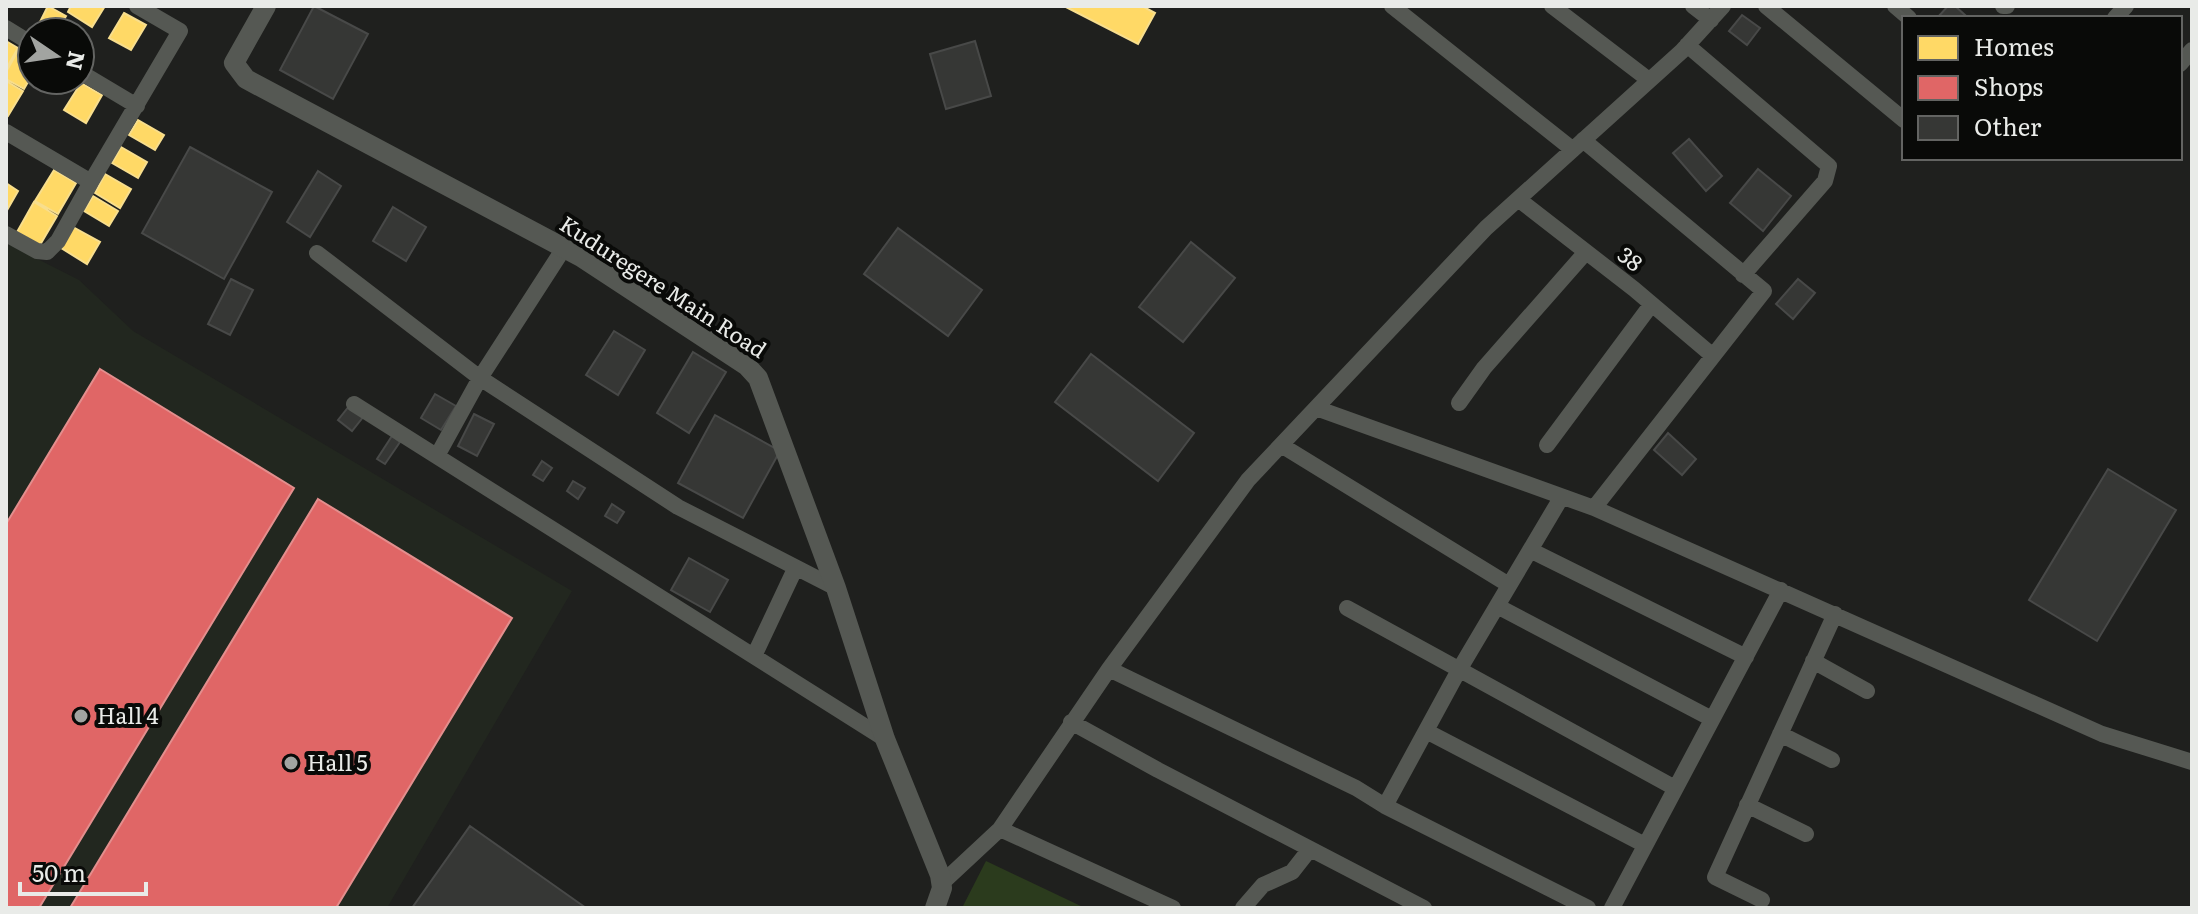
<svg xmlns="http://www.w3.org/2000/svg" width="2198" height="914" font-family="Literata,serif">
  <rect width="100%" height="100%" fill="#1f201e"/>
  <path fill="#22271f" d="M6,243L79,280L133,331L572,591L387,908H6Z"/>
  <path fill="#2b3b1d" d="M986,861L1085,908H962Z"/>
  <path fill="#ffd966" stroke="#f8de8d" stroke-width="2" d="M48,6L66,16L56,32H35Z
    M71,6H105L92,27L68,12Z
    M1064,6H1142L1155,13L1138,44Z
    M124,13L146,25L131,50L109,38Z
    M6,41L18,48L6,69Z
    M19,49L32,57V75L24,89L6,79V72Z
    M6,81L23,91L8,116L6,115Z
    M81,83L102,95L86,123L64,110Z
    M138,120L164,135L155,150L129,135Z
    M121,147L147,162L138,178L112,163Z
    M54,170L76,183L58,214L35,201Z
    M105,174L131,189L120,208L95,193Z
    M6,183L18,191L6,212Z
    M93,196L118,211L109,226L84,211Z
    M34,202L57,216L40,245L17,232Z
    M73,227L100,242L87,264L61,248Z"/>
  <path fill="#e06666" stroke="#e38e8d" stroke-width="2" d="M100,369L294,488L39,908H6V524Z
    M318,499L512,618L336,908H70Z"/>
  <path fill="#363735" stroke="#484948" stroke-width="2" d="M314,6L368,34L333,99L280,70Z
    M1948,6H1955L1965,15L1963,18H1937Z
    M1742,15L1760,28L1747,45L1729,31Z
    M975,41L991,96L946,109L930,54Z
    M1689,139L1722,176L1706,191L1673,153Z
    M190,147L272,192L224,279L142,233Z
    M1758,169L1791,196L1763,231L1730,203Z
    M318,171L341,186L310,237L287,222Z
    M393,207L426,227L406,261L373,241Z
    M898,228L982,290L948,336L864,274Z
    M1191,242L1235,278L1183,342L1139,307Z
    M231,279L253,290L230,335L208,324Z
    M1798,279L1815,293L1793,319L1776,304Z
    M614,331L645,350L618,395L586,375Z
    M693,352L726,372L689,433L657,413Z
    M1091,354L1194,433L1158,481L1055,402Z
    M435,394L456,406L441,430L421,418Z
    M350,405L364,416L352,431L338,420Z
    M474,414L494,424L477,456L458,446Z
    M715,415L780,451L743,518L678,483Z
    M1668,433L1696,459L1682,475L1654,450Z
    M392,436L400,442L385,464L377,459Z
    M542,461L552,468L543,481L533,475Z
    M2108,469L2176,510L2097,641L2029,600Z
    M573,481L585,488L578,499L567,491Z
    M612,504L624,512L617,523L605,516Z
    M689,558L728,580L710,612L671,590Z
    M470,826L586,908H412Z"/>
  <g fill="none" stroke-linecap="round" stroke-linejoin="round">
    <path stroke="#555853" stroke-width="16" d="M1392,6L1572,149
      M1552,6L1649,80
      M1693,6L1711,20
      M1766,6L1904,120
      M1895,6L1909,18
      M2003,6H2007
      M2115,18L2126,6
      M6,28L32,44
      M1687,45L1829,166L1825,181L1743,275
      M2180,64L2192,50
      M80,72L137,106
      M6,132L91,182L180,31L137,6
      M1583,140L1764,291L1594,508
      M1518,199L1634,289L1713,356
      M6,234L37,251L47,252L58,241L91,182
      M317,253L480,378L678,507L836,588
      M1459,403L1484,368L1586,252
      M354,404L885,739
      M1316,408L1594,508L2102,734L2192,762
      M1281,445L1509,585
      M1547,445L1651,305
      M437,456L480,378L564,248
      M1530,550L1746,657
      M1497,606L1712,719
      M1347,608L1675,788
      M754,656L795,569
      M1813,661L1867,691
      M1109,669L1356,788L1385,806L1588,908
      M1071,722L1158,770L1424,908
      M1426,731L1645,845
      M1780,734L1832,760
      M1747,805L1806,834
      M1385,806L1459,670L1561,498
      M1000,829L1173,908
      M941,884L1000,829L1109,669L1248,480L1486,228L1682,51L1723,6
      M1762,900L1715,877L1835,614
      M1243,908L1263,885L1292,872L1310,849
      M1612,908L1781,590"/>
    <path stroke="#555853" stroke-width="20" d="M266,6L234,63L246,79L581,257L747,366L758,378L836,588L885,739L940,875L942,888L935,908"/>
  </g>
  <g fill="#a2a4a1" stroke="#090a08" stroke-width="3">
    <circle cx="81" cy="716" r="8"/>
    <circle cx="291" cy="763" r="8"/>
  </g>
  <g text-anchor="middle" stroke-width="8" stroke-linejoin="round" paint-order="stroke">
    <g font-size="22" fill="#e9ebe8" stroke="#090a08">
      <text transform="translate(1630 259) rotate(39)" y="8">38</text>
      <text transform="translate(663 287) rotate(33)" y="8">Kuduregere Main Road</text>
    </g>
    <g font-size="22" fill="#e9ebe8" stroke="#090a08" text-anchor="start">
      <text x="97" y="724">Hall 4</text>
      <text x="307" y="771">Hall 5</text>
    </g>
  </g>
  <rect width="2198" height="914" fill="none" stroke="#e9ebe8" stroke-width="16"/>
  <rect x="1902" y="16" width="280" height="144" fill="#090a08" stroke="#636462" stroke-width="2"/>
  <rect x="1918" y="36" width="40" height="24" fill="#ffd966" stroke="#636462" stroke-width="2"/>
  <text x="1974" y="56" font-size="24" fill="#e9ebe8">Homes</text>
  <rect x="1918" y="76" width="40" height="24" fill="#e06666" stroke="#636462" stroke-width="2"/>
  <text x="1974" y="96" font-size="24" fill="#e9ebe8">Shops</text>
  <rect x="1918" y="116" width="40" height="24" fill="#363735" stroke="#636462" stroke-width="2"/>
  <text x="1974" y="136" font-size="24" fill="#e9ebe8">Other</text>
  <g transform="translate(56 56) rotate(103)"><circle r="38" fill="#090a08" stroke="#636462" stroke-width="2"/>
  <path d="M0-6L14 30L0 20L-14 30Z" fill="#a2a4a1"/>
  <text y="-12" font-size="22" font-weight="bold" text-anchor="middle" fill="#e9ebe8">N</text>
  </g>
  <path d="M20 882v12h126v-12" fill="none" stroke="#e9ebe8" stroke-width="4"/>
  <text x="32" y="882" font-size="24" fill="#e9ebe8" stroke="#090a08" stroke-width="6" paint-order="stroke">50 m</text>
</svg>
